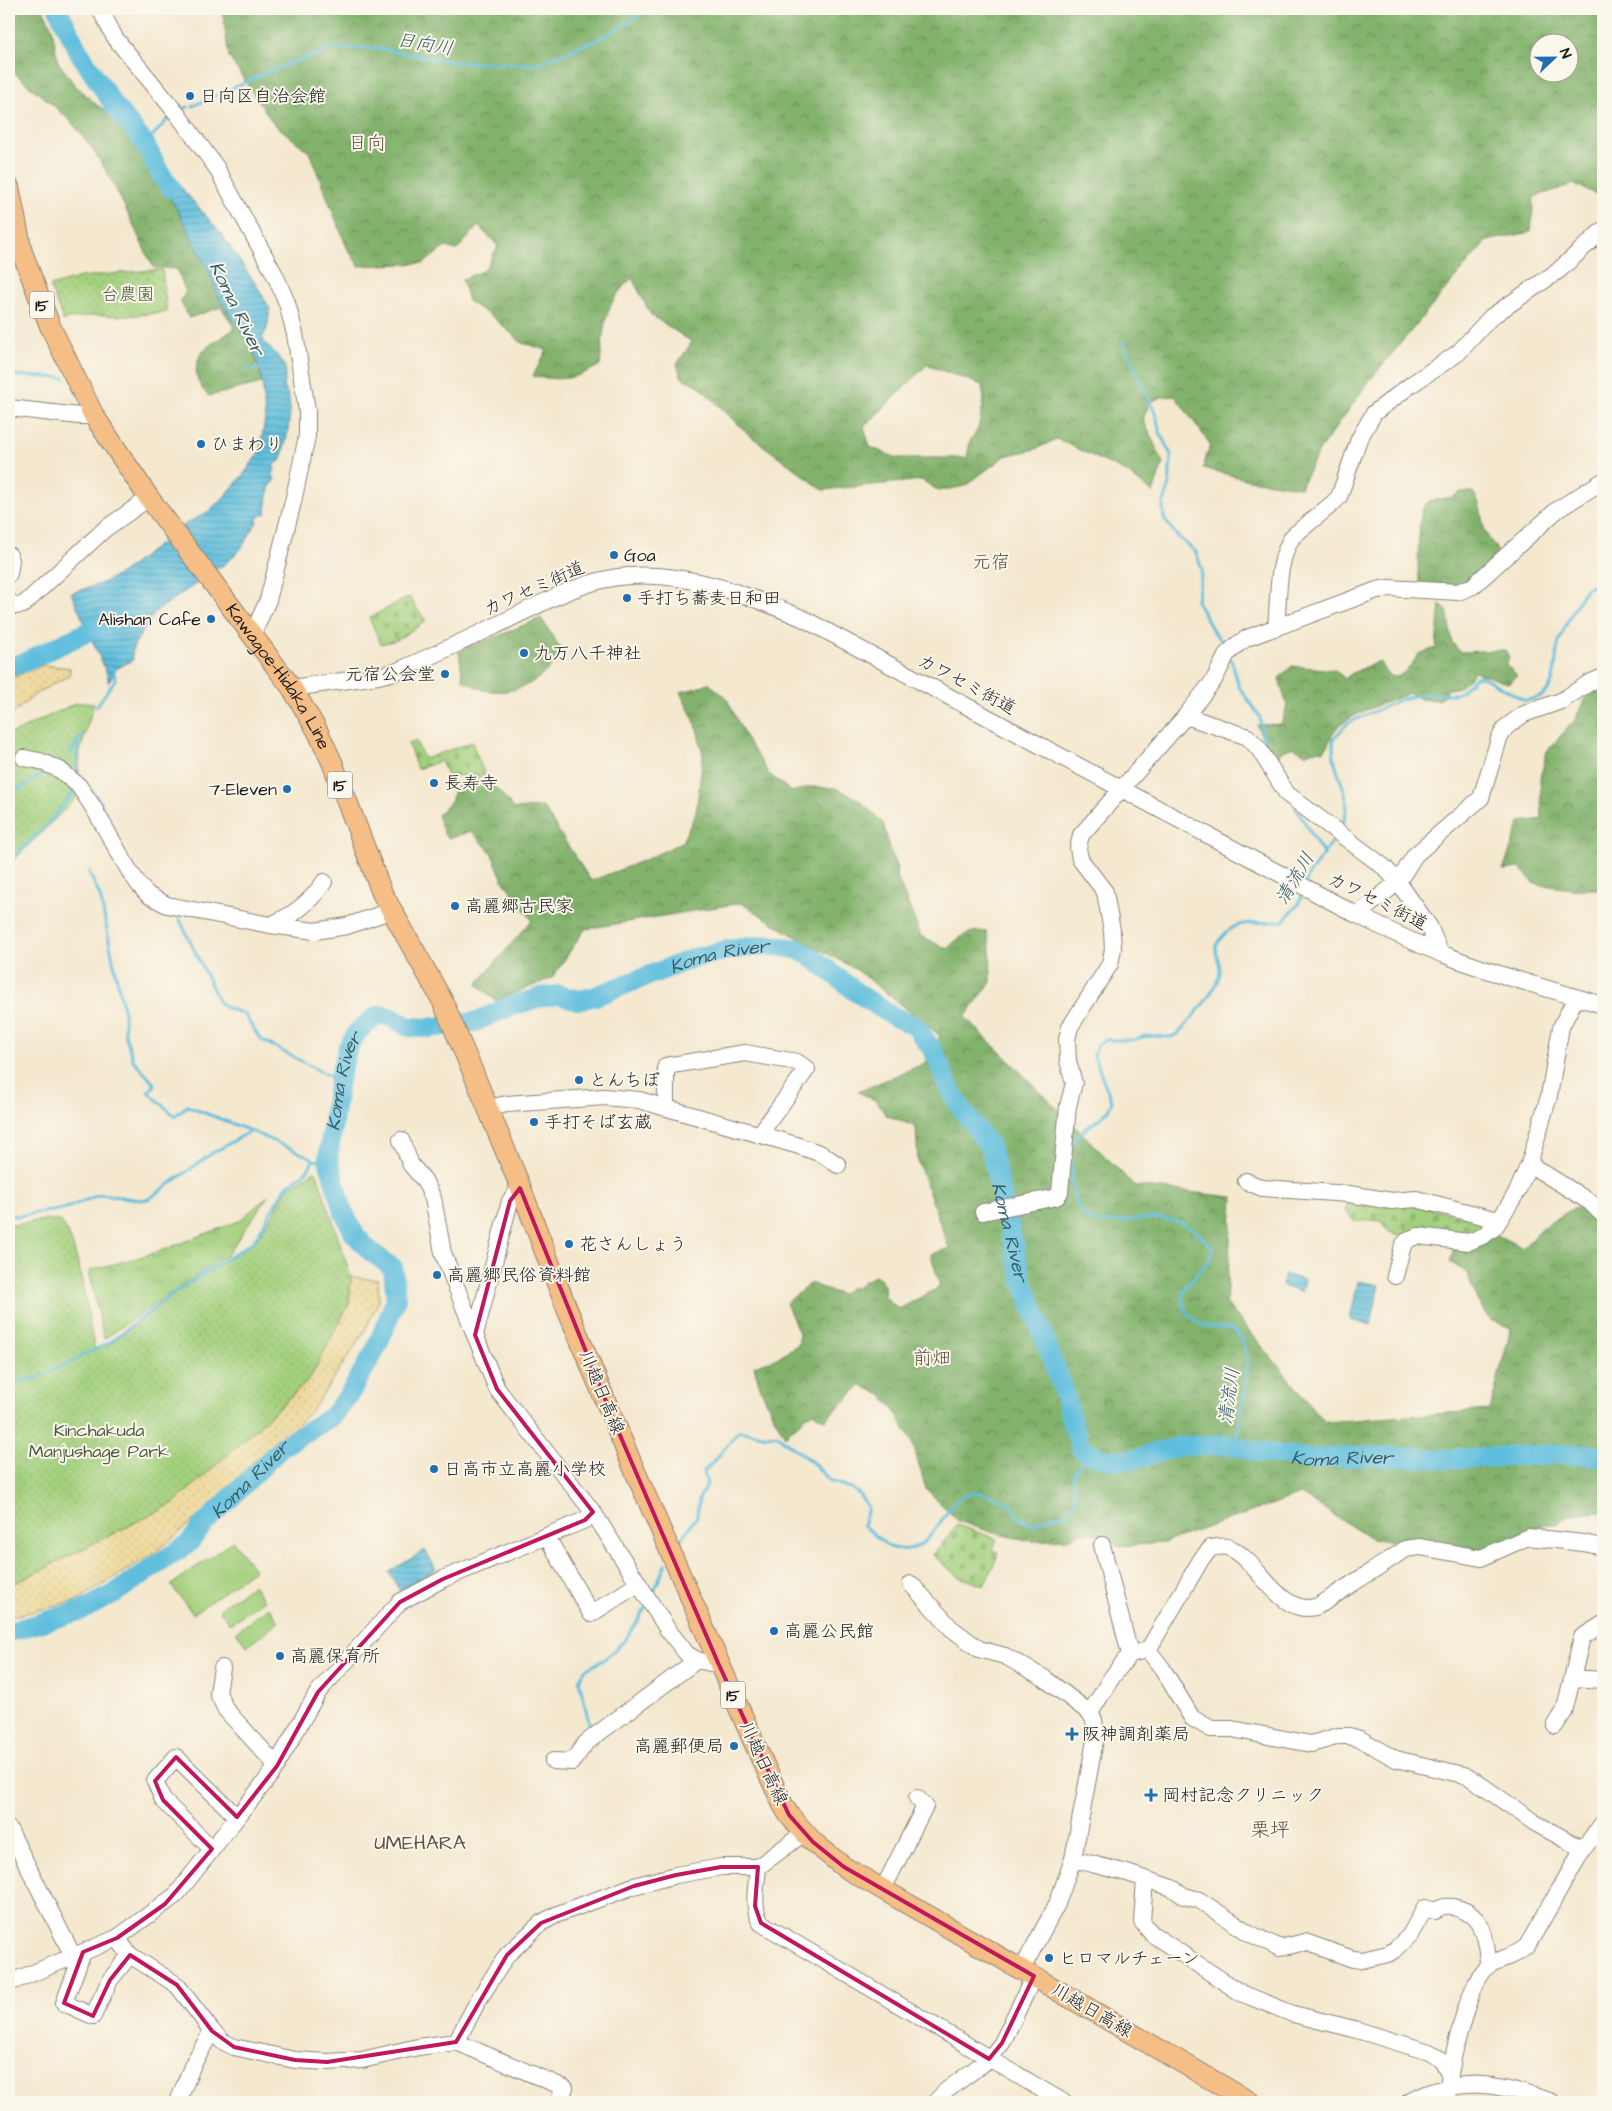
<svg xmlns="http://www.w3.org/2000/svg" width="1612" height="2111" font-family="'Architects Daughter','Klee One',sans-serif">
  <defs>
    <pattern id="grass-tufts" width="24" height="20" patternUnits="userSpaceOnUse" patternTransform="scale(1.25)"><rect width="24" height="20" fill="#a3d07d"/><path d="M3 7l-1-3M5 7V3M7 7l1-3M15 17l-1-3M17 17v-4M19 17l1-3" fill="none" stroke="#8cb26b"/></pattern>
    <pattern id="forest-crowns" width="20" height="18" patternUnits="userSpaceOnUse" patternTransform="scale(1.25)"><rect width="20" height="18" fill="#82b26c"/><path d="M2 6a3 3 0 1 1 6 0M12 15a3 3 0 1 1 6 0" fill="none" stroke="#6a9058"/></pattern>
    <pattern id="sand-dots" width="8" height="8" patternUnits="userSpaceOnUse" patternTransform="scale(1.25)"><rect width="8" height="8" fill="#eeda9e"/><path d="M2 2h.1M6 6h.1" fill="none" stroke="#ccba88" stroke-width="1.8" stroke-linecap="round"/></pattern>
    <pattern id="cemetery-stones" width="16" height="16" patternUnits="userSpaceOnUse" patternTransform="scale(1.25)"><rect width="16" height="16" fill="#a3d07d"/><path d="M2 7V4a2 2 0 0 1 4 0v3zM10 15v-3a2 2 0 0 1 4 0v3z" fill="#8cb26b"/></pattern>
    <pattern id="park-dots" width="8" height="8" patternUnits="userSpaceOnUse" patternTransform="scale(1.25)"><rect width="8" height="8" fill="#a3d07d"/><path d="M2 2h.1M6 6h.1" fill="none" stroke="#8cb26b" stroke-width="1.8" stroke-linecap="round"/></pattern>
    <pattern id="water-rules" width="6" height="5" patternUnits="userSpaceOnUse" patternTransform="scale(1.25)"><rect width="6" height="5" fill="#5ebedd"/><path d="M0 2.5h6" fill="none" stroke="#4d9ab2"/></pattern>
  </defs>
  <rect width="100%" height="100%" fill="#fbf7ec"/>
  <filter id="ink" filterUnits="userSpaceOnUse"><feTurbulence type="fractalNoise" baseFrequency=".02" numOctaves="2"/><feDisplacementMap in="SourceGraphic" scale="10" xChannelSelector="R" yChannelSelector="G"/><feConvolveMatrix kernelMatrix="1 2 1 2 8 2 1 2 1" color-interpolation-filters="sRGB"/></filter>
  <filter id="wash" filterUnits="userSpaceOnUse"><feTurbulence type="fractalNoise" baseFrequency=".0096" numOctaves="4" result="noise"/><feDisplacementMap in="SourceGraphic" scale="20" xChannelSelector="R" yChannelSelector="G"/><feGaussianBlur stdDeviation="1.12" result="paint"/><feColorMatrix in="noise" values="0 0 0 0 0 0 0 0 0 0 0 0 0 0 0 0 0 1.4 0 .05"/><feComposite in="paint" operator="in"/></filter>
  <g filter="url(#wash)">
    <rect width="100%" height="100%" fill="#f4e8cf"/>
    <path fill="url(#grass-tufts)" stroke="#60764c" d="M268,1196L227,1255L104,1339L89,1271L158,1252L239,1221Z"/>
    <path fill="url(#forest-crowns)" stroke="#4f6744" fill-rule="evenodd" d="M9,9H43L52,28L58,62L74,84L97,105L122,122L178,211L209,272L220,300L253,349L262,383L209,396C197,386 192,369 201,354C205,346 227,335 235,328L221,307L189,318L180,301L186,292L177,269L153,267C131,223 113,174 82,135C62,108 32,91 9,67Z
      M222,9H1603V197L1574,184L1534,197L1531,232L1486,241L1370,380L1319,451L1300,487L1249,480L1203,468L1210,444L1175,396L1162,397L1150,402L1143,419L1163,463L1153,493L1128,473L1057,439L1036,449L1005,456L965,486L939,491L922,480L823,490L748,434L699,386L682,378L677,364L692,342L651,315L632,278C602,305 604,328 600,365C573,380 563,381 533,376L547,350L522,343L494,318L468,301L462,279L485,270L498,246L478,226L457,250L445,247L424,263L359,266L348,250L309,152L273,123L229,57ZM1570,42V72H1540V42ZM927,365L982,385L984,400L978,429L970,441L967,458H897L870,447L864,427Z
      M1461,492H1473C1483,507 1480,516 1485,531C1488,539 1494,544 1498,552C1488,565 1468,584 1451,585C1441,586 1430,584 1420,584C1416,577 1419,520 1422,511C1423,507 1426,504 1429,501L1453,497Z
      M1440,604L1447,610L1452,642L1460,652L1505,650L1509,657L1506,665L1517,675L1509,683C1497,681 1487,675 1475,672L1459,688L1448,689L1440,700L1421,699L1409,693C1385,704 1353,711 1335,730C1330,736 1329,745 1324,751L1319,750L1305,754L1294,747L1283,751L1274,760L1269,754L1257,725L1281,724L1287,706L1279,678L1292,666L1335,670L1345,679L1352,673L1380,661C1389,690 1409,673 1418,654L1436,648Z
      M541,618L561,649C549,679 516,697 484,690C477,688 469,683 463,680L459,652Z
      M708,683L726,697L746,738L769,774L792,792L809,787L836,788L859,800L883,823L891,853L897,868L896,875L921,936L947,949C959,937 969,929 987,932L990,948L991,982L965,1017L1135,1186L1233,1197L1226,1303L1325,1422L1490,1410L1511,1328L1490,1320L1477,1300L1467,1273L1450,1262L1454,1249L1470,1247L1497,1235L1523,1248L1542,1228L1575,1207L1603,1217V1385L1599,1410L1603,1417V1512C1598,1512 1571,1515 1567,1517C1563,1519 1560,1523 1557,1525L1548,1524L1538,1527L1482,1556L1420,1543L1371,1539L1301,1494L1163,1543L1118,1546L1107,1534L1080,1532L1068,1539L1033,1541L997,1534L958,1521L926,1489L912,1441L893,1408L883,1396L861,1385L825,1420L812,1412L785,1436C771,1413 760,1391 754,1366L775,1359L799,1344V1333L786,1303L811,1283L829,1291L842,1294L850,1288H856L864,1281L875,1276L880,1279L884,1286L885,1297L899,1309L940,1287L931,1254L949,1248L918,1162L916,1127L886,1115L875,1100L858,1092L925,1063L940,1036L857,970L791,934L741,903L585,929L552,978L496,1001L477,984L532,920L504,882L491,852L471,831L450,838L445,836L437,815L452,800L454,788C488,772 493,784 514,809L543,807L591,881L647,859L682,842L696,813L703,755L696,724L680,692L697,688Z
      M1603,686V889H1573L1535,884L1520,868L1503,870L1520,822L1542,819L1540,778L1547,751L1575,720L1585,698Z"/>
    <path fill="url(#sand-dots)" stroke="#857b5d" d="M43,665L70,668L69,676L38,692L9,717V679Z
      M351,1277L378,1280L379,1301L363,1334L313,1409L238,1483L156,1552L76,1601L9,1617V1586L174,1503L309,1380L349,1304Z"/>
    <path fill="url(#cemetery-stones)" stroke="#60764c" d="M409,597L426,621L397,640L381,644L369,618Z
      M416,741L424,759L472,742L485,776L466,779L458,775L448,777L441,761L417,769L408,743Z
      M1349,1198L1406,1203L1489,1223L1472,1236L1396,1235L1388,1231L1381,1221C1371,1219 1364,1222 1354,1221L1345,1211Z
      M957,1525L997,1539L993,1550L999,1553L984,1586L957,1576L933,1555Z"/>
    <path fill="url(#park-dots)" stroke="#60764c" d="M162,269L167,312L126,316L95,315L63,320L50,286L81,277Z
      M76,703H94L80,752L77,797L9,865V735Z
      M314,1171L317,1173L351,1277L349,1304L309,1380L174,1503L9,1586V1224L14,1225C24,1224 46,1218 56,1220C78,1225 89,1329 95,1350L111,1343L180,1290L255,1241L273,1215L286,1190Z"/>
    <path fill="#a3d07d" stroke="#60764c" d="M233,1541L254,1570L193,1614L171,1585Z
      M253,1585L264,1600L230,1624L219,1609Z
      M269,1607L279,1622L247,1646L236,1632Z"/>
    <path fill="url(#water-rules)" stroke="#3d6d7c" d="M157,160L220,232L257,286L270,309L267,329L262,338C268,349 280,355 285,367C287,372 284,382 283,387C297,401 286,442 281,460L273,466L275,468L273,476L275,479L269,488L266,513L257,518V522L241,549L225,564L155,612L134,645L132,655L133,660L116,669L108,683V676L71,593L100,584L122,573L187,523L209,511L224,497L244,474L258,454L261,444L265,418L263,390L260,369L253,349L220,300L209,272L178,211L154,173Z
      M1285,1274L1304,1280L1301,1292L1282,1286Z
      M1358,1281L1379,1285L1371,1325L1350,1320Z
      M425,1550L436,1569L400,1591L389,1572Z"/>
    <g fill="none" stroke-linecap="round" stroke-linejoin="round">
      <path stroke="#5ebedd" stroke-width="3" d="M193,106L277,68L334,48H376L453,62L536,64L601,38L651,9
        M182,109L188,107
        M145,144L171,116
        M1123,342L1156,415L1160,433L1171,455L1169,487L1163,505L1164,519L1178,537L1196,552L1202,570L1197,601L1214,633L1227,646
        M246,369H263
        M9,378L12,375L65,378
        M1231,659L1239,687L1260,717L1262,732L1268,749
        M96,707L115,680L114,670
        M70,753L82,735
        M76,776L78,743
        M90,789L100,801L105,815
        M9,795L44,773
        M1296,808L1324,855
        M1341,828C1354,798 1342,791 1335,763C1333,755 1333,747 1333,739L1348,723L1402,699L1422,694H1456L1462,691L1475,677L1481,676L1526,701C1531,699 1540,698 1544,694C1558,682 1554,658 1559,642C1563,630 1580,595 1588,587L1603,586
        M9,861L47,825L73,793
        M89,872L100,896L124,1013L125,1034L133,1060L155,1085L148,1092L175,1116L187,1106L251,1131
        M1306,883L1308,876L1336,836
        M179,918L219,1002L225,1007L244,1014L260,1039L327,1075L339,1079
        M1072,1144C1080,1126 1106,1122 1112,1102L1094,1056L1097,1045L1106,1040H1133L1146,1036L1171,1037L1178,1034C1192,1017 1211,998 1219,977C1223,966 1215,957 1216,947C1217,943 1219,940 1222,937C1238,917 1261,925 1283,921L1298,905L1304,891
        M1071,1158C1071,1175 1072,1209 1088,1219C1097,1225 1111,1223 1122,1221C1160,1215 1190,1215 1213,1251C1208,1270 1180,1281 1183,1302C1185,1314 1197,1325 1210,1327C1220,1329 1230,1325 1238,1334C1257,1354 1240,1422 1234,1447
        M9,1215L18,1216L64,1209L101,1194L141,1200L149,1199L211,1154L251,1131L312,1158L313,1161
        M9,1384L40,1377L110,1342L172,1294L254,1241L285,1188L308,1170L313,1161L328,1159
        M677,1545L697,1516L699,1499L707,1484L704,1471L712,1464L738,1432C752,1430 759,1438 777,1435L813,1463L830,1481L851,1488L859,1494L868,1508L863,1526C872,1531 883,1544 890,1547C938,1564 942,1491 976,1492C981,1492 1007,1501 1011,1505C1012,1506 1014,1511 1015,1512C1019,1519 1025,1522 1033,1525L1052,1516H1063L1069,1511L1075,1500L1073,1475L1089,1452
        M654,1597V1591L666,1563
        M590,1727L579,1680L585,1670L605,1659L626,1639L646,1607"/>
      <g stroke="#5ebedd" stroke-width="20">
        <path d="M58,9L77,49L113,104L145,144L160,173L171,188"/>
        <path d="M9,667L25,662L112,620"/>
        <path id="s1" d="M9,1632L83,1610L115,1593L146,1572L189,1543L204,1524L283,1446L331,1417L349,1395L376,1349L396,1299L393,1268L370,1251L355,1235L343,1211L328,1159L339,1079L348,1047L358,1031L374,1018L380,1015L388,1016L409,1027L428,1028L475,1022L506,1008L541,997L559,995L578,1000L593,997L694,958L728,950L767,945L797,949L813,958L856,992L891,1015L916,1027L936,1055L946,1082L961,1108L990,1147L1022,1279L1062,1386L1074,1429L1082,1450L1107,1460H1131L1180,1446L1227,1445L1258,1452L1313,1459L1368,1456L1444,1459L1561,1454L1603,1456"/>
      </g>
    </g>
  </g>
  <g filter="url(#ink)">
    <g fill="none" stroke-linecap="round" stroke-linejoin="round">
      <defs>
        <path id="minor" d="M100,9L115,38L178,115L216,167L275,275L287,303L295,334L307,411V436L293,502L268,600L252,636
          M9,408L79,416H94
          M9,555L11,560L9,574
          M9,601L14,606L23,605L105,529L149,498
          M1276,628C1279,598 1276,562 1293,536L1332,504L1339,497L1359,439L1374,413L1412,384L1458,353L1491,317L1558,271L1603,230
          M292,688L378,676L395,672C429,657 462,642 495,626C535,607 584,578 629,576C691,572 748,595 804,619L1357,915C1384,928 1412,942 1440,953C1493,974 1549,989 1603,1005
          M1186,716L1248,737L1259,749L1287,794L1384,867L1398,882L1429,926L1441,954
          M24,758L40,761L60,770L79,786L93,807L130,872L140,886L148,895L167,905L270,925L315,931L347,926L390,911
          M1357,915L1398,882L1415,855L1481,798L1499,739L1506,727L1524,714L1561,701L1589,683L1603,677
          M270,925C293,916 310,903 324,882
          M488,1108L507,1104L604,1097L639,1100L796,1145L822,1154L838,1165
          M666,1108V1066L745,1053L797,1062L807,1069L759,1135
          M401,1140L411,1165L424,1180L433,1198L443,1253L475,1335
          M1529,1164L1590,1202L1603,1215
          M1246,1181L1262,1188L1349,1194L1392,1201L1416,1199L1498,1220
          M520,1188L510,1201L475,1335L497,1389L593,1512L668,1630L687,1654L697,1660L719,1665
          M983,1212L1057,1197L1060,1192L1068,1106L1074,1083L1068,1061L1067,1039L1070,1027L1110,964L1113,949L1112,931L1105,892L1080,859L1078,848L1081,835L1183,719L1214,680L1227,654L1238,644L1247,638L1377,590L1389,588L1458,592L1473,586L1557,510L1603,481
          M1395,1276L1403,1245L1409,1239L1418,1236L1469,1242L1483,1236L1495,1227L1517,1192L1529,1164L1549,1096L1561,1027L1576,997
          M547,1537L591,1614L638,1584
          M1102,1545L1130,1654
          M911,1584L951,1628L979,1649L1005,1656L1044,1678L1090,1713
          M1148,1650L1162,1668L1192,1718L1211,1729H1232L1311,1744L1339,1736H1349L1360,1739L1396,1759L1468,1776L1535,1823L1583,1849
          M222,1668L218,1693L226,1710L277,1766
          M1573,1678L1603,1680
          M1555,1726L1564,1712L1582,1637L1603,1624
          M553,1761L572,1762L585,1744L596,1735L697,1660
          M9,1829L73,1956
          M212,1849L163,1800L155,1781L176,1757L237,1817
          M1073,1859L1127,1873L1172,1888L1184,1896L1199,1900L1249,1933L1280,1948L1305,1942L1353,1959L1362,1960L1388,1954L1396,1949L1410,1935L1425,1908L1435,1911C1443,1906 1448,1906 1457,1908C1484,1915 1487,1942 1488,1965
          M758,1867C757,1885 751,1907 761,1923L1063,2102
          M1145,1879L1142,1922L1152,1934L1241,1993L1293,2014L1354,2029L1429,2052C1441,2058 1445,2064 1450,2076
          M883,1889L925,1806L917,1798
          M117,1938L130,1955L177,1985L212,2031L222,2041L234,2047L295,2060L327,2062L362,2060L418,2047L456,2042L565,2088L558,2102
          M83,1952L64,2003L93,2016L110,1980L130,1955
          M1022,1969L1057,1904L1073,1859L1096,1735L1094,1720L1090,1713L1112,1677L1130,1654L1148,1650L1202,1558L1211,1548C1217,1547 1224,1545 1230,1548C1258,1560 1279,1616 1315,1607C1324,1604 1333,1596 1341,1591C1362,1577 1384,1564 1405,1549L1420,1547L1481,1558L1528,1537L1583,1543L1603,1547
          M9,1983L117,1938L176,1895L272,1773L318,1692L400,1602L443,1579L585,1520L593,1512
          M456,2042L479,1999L507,1955L541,1923L558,1914L634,1886L676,1875L721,1867H758L804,1833
          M178,2102L193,2064L212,2031
          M935,2102L947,2090L989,2059L1002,2043L1034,1976
          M1409,2102C1458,2075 1501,2083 1551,2102
          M1447,2102C1448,2073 1466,1987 1487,1967C1495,1959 1514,1958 1527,1946L1583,1849L1603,1823"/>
        <g id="major">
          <path id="s2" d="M9,187L22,252L50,326L94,416L149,498L292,688L318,732L332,762L382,893L442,1000L472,1070L518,1181L565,1304L631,1462L760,1756L783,1805L789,1815L813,1842L844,1867L1250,2102"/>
        </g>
      </defs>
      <use href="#minor" stroke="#888276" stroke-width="18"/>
      <use href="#major" stroke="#888276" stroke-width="22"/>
      <use href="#minor" stroke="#fff" stroke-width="16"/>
      <use href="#major" stroke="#f6be87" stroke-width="20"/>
    </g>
  </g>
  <path fill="none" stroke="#c2185b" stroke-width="4" stroke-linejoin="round" d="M520,1188L616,1426L719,1665L789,1815L813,1842L844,1867L1034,1976L1002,2043L989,2059L761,1923L755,1906L758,1867H721L676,1875L634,1886L541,1923L507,1955L456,2042L327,2062L295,2060L234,2047L212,2031L177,1985L130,1955L110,1980L93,2016L64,2003L83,1952L117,1938L165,1904L212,1849L163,1800L155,1781L176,1757L237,1817L277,1766L318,1692L400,1602L443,1579L585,1520L593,1512L497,1389L475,1335L510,1201Z"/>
  <g fill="#1f6fb2" stroke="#fbf7ec" stroke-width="2">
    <circle cx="190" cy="96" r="5"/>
    <circle cx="201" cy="444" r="5"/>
    <circle cx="614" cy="555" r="5"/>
    <circle cx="627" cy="598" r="5"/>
    <circle cx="211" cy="619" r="5"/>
    <circle cx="524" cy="653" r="5"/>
    <circle cx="445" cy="674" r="5"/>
    <circle cx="434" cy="783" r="5"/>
    <circle cx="287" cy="789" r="5"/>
    <circle cx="455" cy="906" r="5"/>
    <circle cx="579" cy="1080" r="5"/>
    <circle cx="534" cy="1122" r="5"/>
    <circle cx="569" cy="1244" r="5"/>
    <circle cx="437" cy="1275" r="5"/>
    <circle cx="434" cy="1469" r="5"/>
    <circle cx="774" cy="1631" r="5"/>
    <circle cx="280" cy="1656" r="5"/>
    <path d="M1069.5 1726.5h5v5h5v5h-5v5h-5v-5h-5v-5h5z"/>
    <circle cx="734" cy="1746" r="5"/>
    <path d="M1148.5 1787.5h5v5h5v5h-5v5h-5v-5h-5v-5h5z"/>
    <circle cx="1049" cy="1958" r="5"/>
  </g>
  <g text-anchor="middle" stroke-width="4" stroke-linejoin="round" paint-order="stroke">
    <g fill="#fbf7ec" stroke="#5f5e5a" stroke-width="1">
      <rect x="29.5" y="291.5" width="25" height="27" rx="4"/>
      <rect x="327.5" y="771.5" width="25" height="27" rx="4"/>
      <rect x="720.5" y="1681.5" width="25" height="27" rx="4"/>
    </g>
    <g font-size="16" font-weight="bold" fill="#1c1c1c">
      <text x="42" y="311">15</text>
      <text x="340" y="791">15</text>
      <text x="733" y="1701">15</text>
    </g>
    <g font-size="18" fill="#1c1c1c" stroke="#fbf7ec" text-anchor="start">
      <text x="200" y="102">日向区自治会館</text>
      <text x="211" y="450">ひまわり</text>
      <text x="624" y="561">Goa</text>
      <text x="637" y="604">手打ち蕎麦日和田</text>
      <text x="201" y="625" text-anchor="end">Alishan Cafe</text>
      <text x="534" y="659">九万八千神社</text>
      <text x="435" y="680" text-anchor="end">元宿公会堂</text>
      <text x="444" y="789">長寿寺</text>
      <text x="277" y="795" text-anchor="end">7-Eleven</text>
      <text x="465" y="912">高麗郷古民家</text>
      <text x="589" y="1086">とんちぼ</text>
      <text x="544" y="1128">手打そば玄蔵</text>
      <text x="579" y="1250">花さんしょう</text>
      <text x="447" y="1281">高麗郷民俗資料館</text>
      <text x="444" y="1475">日高市立高麗小学校</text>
      <text x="784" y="1637">高麗公民館</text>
      <text x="290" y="1662">高麗保育所</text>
      <text x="1082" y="1740">阪神調剤薬局</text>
      <text x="724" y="1752" text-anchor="end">高麗郵便局</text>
      <text x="1162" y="1801">岡村記念クリニック</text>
      <text x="1059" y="1964">ヒロマルチェーン</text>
    </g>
    <g font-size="18" fill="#4b5b3e" stroke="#fbf7ec">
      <text x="128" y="300">台農園</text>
      <text x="99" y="1436">Kinchakuda<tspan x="99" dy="21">Manjushage Park</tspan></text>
    </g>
    <g font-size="18" fill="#1c1c1c" stroke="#fbf7ec">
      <text transform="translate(534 588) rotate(-24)" y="6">カワセミ街道</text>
      <text dy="6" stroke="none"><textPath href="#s2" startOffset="565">Kawagoe-Hidaka Line</textPath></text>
      <text transform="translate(967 684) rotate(28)" y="6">カワセミ街道</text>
      <text transform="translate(1378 901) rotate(26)" y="6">カワセミ街道</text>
      <text transform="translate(602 1392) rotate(67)" y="6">川越日高線</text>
      <text transform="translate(764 1763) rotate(65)" y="6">川越日高線</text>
      <text transform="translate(1092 2010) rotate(30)" y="6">川越日高線</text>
    </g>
    <g font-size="19" font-style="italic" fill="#365d69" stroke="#fbf7ec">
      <text transform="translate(425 43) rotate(10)" y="7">日向川</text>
      <text transform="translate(238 308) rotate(64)" y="7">Koma River</text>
      <text transform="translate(1294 878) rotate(-59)" y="7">清流川</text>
      <text dy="7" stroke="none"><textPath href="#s1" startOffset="1208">Koma River</textPath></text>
      <text dy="7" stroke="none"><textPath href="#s1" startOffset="772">Koma River</textPath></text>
      <text dy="7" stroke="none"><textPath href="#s1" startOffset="1659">Koma River</textPath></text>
      <text transform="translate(1228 1396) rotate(-82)" y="7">清流川</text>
      <text dy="7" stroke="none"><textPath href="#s1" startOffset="2154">Koma River</textPath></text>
      <text dy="7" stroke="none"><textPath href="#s1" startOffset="291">Koma River</textPath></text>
    </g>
    <g font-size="19" fill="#615242" stroke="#fbf7ec">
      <text x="367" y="149">日向</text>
      <text x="991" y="568">元宿</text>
      <text x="932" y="1364">前畑</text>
    </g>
    <g font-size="20" fill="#615242" stroke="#fbf7ec">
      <text x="1270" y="1836">栗坪</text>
      <text x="420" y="1849">UMEHARA</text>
    </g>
  </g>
  <rect width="1612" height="2111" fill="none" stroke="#fbf7ec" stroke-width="30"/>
  <g transform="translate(1554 58) rotate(68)"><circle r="24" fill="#fbf7ec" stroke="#a29f99"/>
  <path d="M0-4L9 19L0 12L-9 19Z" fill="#1f6fb2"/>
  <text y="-8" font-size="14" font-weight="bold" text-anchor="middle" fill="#1c1c1c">N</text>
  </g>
</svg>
